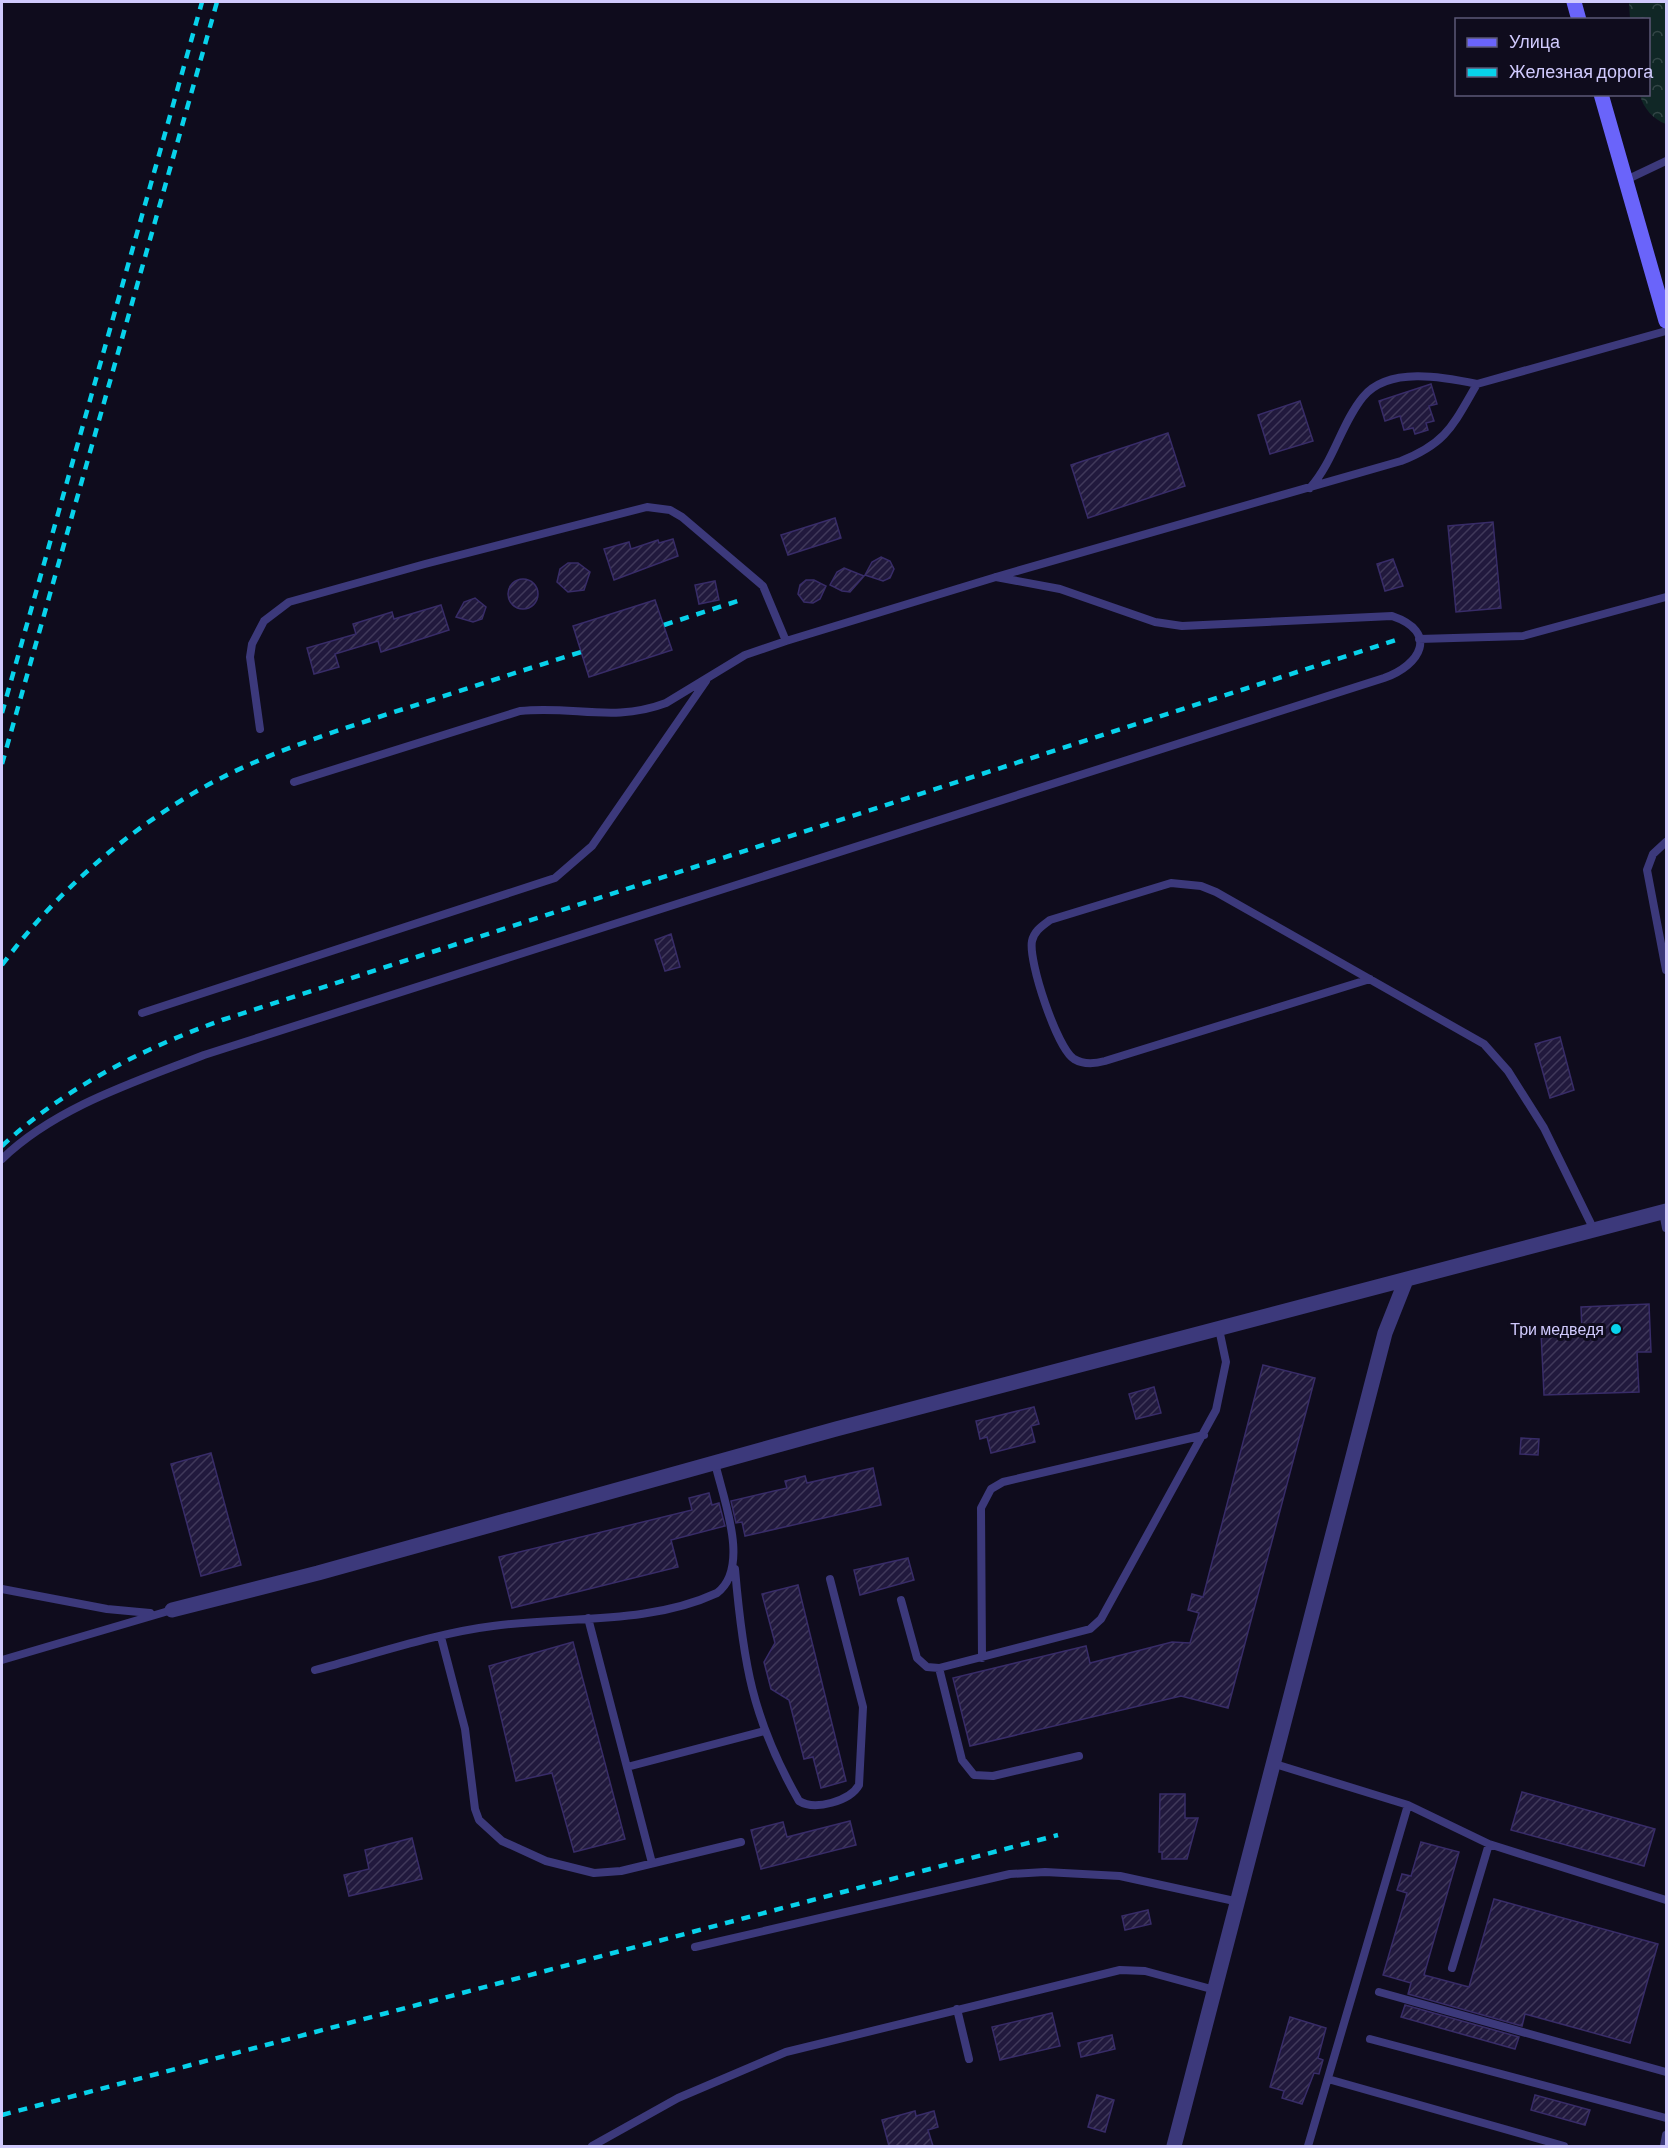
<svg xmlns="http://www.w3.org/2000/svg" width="1668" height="2148" font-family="Barlow,sans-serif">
  <defs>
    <pattern id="forest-crowns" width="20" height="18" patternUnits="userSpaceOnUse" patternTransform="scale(1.5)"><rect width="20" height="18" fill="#102726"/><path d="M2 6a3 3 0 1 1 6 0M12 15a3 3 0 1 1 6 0" fill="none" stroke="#324546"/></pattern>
    <pattern id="building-hatch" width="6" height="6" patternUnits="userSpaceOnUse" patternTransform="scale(1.5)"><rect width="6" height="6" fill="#21193d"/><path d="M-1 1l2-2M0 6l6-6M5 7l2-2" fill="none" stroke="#40395a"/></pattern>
  </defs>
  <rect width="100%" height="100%" fill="#0f0c1d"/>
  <path fill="url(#forest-crowns)" d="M1629,2H1666V124C1654,120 1643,108 1640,95L1648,94V20L1630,19Z"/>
  <path fill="url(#building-hatch)" stroke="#382c68" stroke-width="1.5" d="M1431,384L1437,404L1429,406L1434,421L1426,423L1428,430L1415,434L1413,428L1404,430L1400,416L1385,421L1379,401Z
    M1300,401L1313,441L1270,454L1258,415Z
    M1168,433L1185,486L1088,518L1071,465Z
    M835,518L841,538L788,555L781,535Z
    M1493,522L1501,608L1456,612L1448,526Z
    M673,539L678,556L614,580L604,549L629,542L631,549L658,540L659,543Z
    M881,557L890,561L894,569L890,578L883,581L865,575L872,562Z
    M1393,559L1403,586L1385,591L1377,564Z
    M568,563H578L590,572L584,590L568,592L557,582L560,569Z
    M844,568L864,576L850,592L842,591L830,585L837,572Z
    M508 594a15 15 0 1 1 30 0a15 15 0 1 1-30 0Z
    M806,580H814L826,586L820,599L813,603L804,602L798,594L800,585Z
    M715,581L719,600L699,604L695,585Z
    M475,598L486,607L482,619L473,622L456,617L464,602Z
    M655,600L672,650L589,677L573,626Z
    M441,605L449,630L381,652L378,641L335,654L339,667L314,674L307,648L356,634L353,624L392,612L394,619Z
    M671,934L680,967L665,971L655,940Z
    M1560,1037L1574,1090L1550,1098L1535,1044Z
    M1649,1304L1651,1352H1637L1639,1392L1544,1395L1541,1332L1582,1330L1581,1307Z
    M1263,1365L1315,1378L1228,1708L1181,1696L970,1746L953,1678L1086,1646L1090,1663L1172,1642L1190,1643L1199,1613L1188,1610L1192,1594L1203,1597Z
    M1154,1387L1161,1413L1136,1419L1129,1394Z
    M1034,1407L1039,1424L1031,1426L1035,1442L991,1453L987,1437L980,1439L976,1421Z
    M1521,1438L1539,1439L1538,1455L1520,1454Z
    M211,1453L241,1565L201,1576L171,1464Z
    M873,1468L881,1505L745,1536L742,1522L736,1523L731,1501L787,1488L785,1481L805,1476L807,1483Z
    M709,1493L712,1505L719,1503L725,1526L671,1540L678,1567L512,1608L499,1557L692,1510L689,1498Z
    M908,1558L914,1580L860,1595L854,1570Z
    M798,1585L846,1781L821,1788L813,1757L804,1759L789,1700L771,1689L764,1662L775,1643L762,1594Z
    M573,1642L625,1839L574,1852L552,1773L516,1781L489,1666Z
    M1522,1792L1655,1829L1644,1866L1511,1830Z
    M1160,1794H1185V1818H1198L1187,1859H1162V1852H1159Z
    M850,1821L856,1845L761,1869L751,1830L783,1822L787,1837Z
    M412,1838L422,1879L349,1896L344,1875L369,1869L365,1850Z
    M1421,1842L1459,1852L1424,1975L1469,1987L1494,1899L1658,1944L1630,2043L1525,2014L1522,2026L1408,1994L1411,1983L1383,1975L1407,1893L1397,1890L1402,1874L1411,1876Z
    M1148,1910L1151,1924L1125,1930L1122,1916Z
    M1405,2005L1519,2037L1515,2049L1401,2017Z
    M1052,2013L1060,2046L1000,2060L992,2027Z
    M1290,2017L1326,2028L1318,2058L1323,2060L1319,2074L1314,2073L1302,2104L1282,2098L1284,2091L1270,2087Z
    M1112,2035L1115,2049L1081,2057L1078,2043Z
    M1097,2095L1114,2100L1105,2132L1088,2127Z
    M1535,2095L1590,2110L1585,2125L1531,2110Z
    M915,2111L916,2116L934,2111L938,2127L928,2130L933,2146H889L882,2120Z"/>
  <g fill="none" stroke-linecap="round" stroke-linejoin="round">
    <path stroke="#3c397b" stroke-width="8" d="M1626,180L1666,161
      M1310,488C1334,461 1341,424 1363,397C1388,366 1444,377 1477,384
      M1419,639L1523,636L1666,597
      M260,729L250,657L252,644L264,621L289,602L425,564L647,507L670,510L682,517L763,586L786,641
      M294,782L520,711C573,705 613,723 666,703L745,655L786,641L996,577L1401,461C1447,443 1453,425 1477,384L1666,331
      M1666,842L1653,854L1647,870L1666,970
      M1370,979L1105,1061C1094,1064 1084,1065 1074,1059C1057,1048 1028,961 1032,941C1034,931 1042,926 1050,920L1171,883L1201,886L1216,892L1484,1044L1508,1071L1544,1128L1594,1230
      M142,1013L555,878L592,846L706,681
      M2,1159C56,1107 135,1082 204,1055L1384,678C1421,665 1439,632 1392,616L1182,626L1155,622L1060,589L996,577
      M1663,1212L1666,1228
      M735,1569C743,1662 752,1719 799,1801C815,1811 850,1801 859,1785L863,1707L830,1579
      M2,1589L107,1609L150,1613
      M901,1600L917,1658L927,1667L939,1668L1090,1629L1101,1619L1216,1410L1226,1362L1219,1329
      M588,1618L652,1863
      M441,1637L465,1729L475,1809L479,1820L502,1841L546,1861L594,1873L621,1871L741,1842
      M982,1658L981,1508L991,1489L1003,1482L1204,1435
      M2,1660L172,1610
      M939,1668L962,1760L974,1775L993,1776L1079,1756
      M315,1670C372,1655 436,1633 493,1626C567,1616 648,1625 717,1593C751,1568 723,1498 715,1463
      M1275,1764L1408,1805L1489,1844L1666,1900
      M627,1767L764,1731
      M695,1947L1010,1874L1045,1872L1120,1876L1239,1902
      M1452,1968L1489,1844
      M1379,1992L1666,2072
      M957,2009L969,2059
      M1370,2039L1666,2118
      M1328,2079L1564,2146
      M592,2146L678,2098L786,2052L1120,1970L1145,1971L1215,1990
      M1308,2146L1408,1805
      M1664,2146L1666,2135"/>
    <path stroke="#3c397b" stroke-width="15" d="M172,1610L318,1573L836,1429L1666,1211
      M1174,2146L1385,1333L1406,1280"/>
    <path stroke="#6a64fa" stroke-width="15" d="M1574,2L1579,20
      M1601,94L1666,321"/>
    <path stroke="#08d2eb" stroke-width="4.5" stroke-dasharray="9 8" stroke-linecap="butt" d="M664,625L741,600
      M2,713L202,2
      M2,764L217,2
      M2,965C54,895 121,835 197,791C258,756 324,735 391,713C454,693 517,672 581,652
      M2,1146C64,1088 142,1049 222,1020L1399,639
      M2,2115L1058,1835"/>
  </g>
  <circle fill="#08d2eb" stroke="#0f0c1d" stroke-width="2" cx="1616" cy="1329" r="6"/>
  <g text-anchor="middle" stroke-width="6" stroke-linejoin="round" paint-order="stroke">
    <g font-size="16" fill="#d0cafd" stroke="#0f0c1d" text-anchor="end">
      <text x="1604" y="1335">Три медведя</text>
    </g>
  </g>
  <rect width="1668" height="2148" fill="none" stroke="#d0cafd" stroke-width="6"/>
  <rect x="1455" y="18" width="195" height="78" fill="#0f0c1d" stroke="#5c5877" stroke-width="1.5"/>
  <rect x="1467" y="38" width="30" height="9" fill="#6a64fa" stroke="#5c5877" stroke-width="1.5"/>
  <text x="1509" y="48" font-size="18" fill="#d0cafd">Улица</text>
  <rect x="1467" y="68" width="30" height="9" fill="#08d2eb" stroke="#5c5877" stroke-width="1.5"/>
  <text x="1509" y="78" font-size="18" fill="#d0cafd">Железная дорога</text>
</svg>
